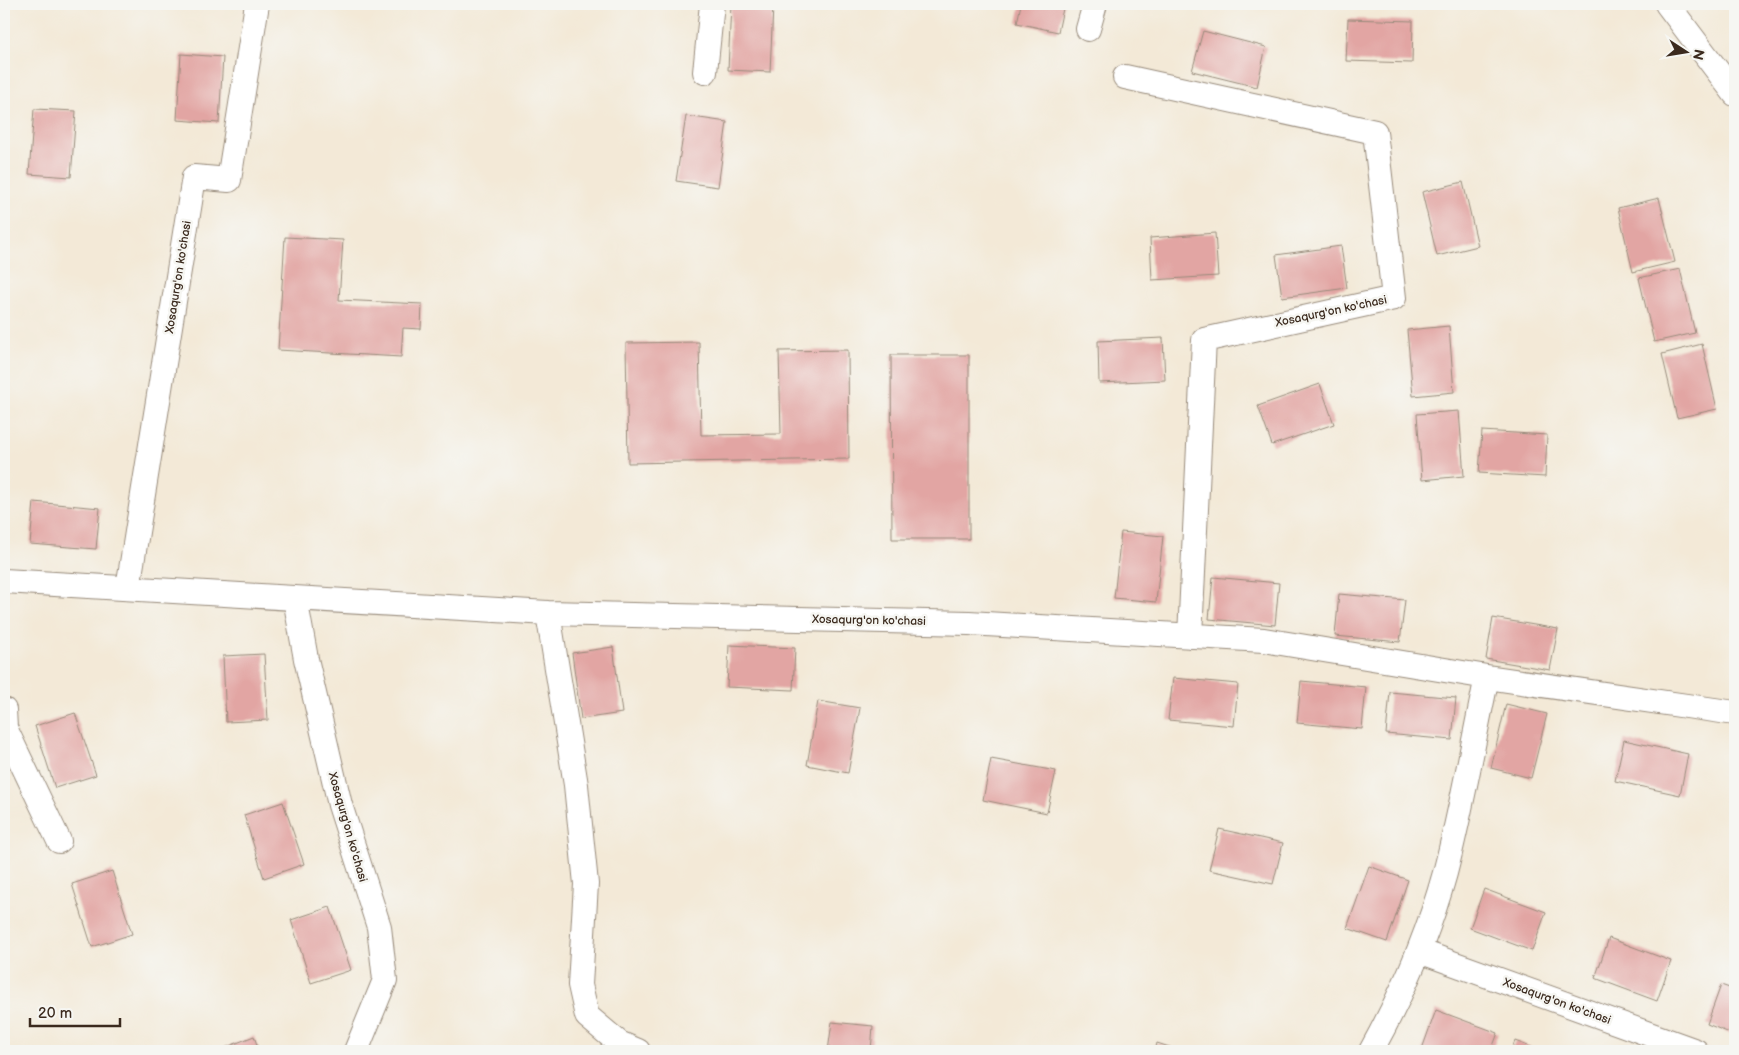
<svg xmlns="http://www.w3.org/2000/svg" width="1739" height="1055" font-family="'Balsamiq Sans',sans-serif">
  <rect width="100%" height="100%" fill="#f6f6f2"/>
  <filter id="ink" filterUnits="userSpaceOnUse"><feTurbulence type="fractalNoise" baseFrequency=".02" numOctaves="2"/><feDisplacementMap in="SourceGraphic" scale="10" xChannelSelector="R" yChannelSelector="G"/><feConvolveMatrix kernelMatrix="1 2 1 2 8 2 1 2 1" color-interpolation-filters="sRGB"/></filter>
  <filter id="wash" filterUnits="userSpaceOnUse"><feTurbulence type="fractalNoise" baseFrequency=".0096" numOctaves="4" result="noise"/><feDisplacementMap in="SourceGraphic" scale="20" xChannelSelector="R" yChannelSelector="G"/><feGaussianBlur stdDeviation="1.12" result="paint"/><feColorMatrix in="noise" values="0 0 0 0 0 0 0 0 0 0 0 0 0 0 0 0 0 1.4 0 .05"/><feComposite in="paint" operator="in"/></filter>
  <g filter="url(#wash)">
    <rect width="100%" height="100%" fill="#f3e9d7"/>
    <g id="blocks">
      <path fill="#e2a5a3" d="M731,4L773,6L770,72L728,70Z
        M1021,4H1064L1058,32L1017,23Z
        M1348,19L1413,21L1412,63L1346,61Z
        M1203,31L1266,47L1257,87L1192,71Z
        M181,54L223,57L219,123L177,120Z
        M34,109L76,111L71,177L29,174Z
        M686,116L727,122L718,187L676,181Z
        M1463,182L1478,246L1437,256L1422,192Z
        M1659,198L1675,262L1633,272L1618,208Z
        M1215,233L1218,276L1152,280L1150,238Z
        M285,237L343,240L339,300L422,304L421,329L403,328L401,357L278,350Z
        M1341,246L1347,288L1282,297L1276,255Z
        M1680,269L1695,333L1654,342L1639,278Z
        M1449,326L1454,392L1413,396L1407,330Z
        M1163,338L1165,380L1099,383L1098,341Z
        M699,342L701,435L781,434L779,351L848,350L849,459L628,463L626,343Z
        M1702,344L1717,409L1677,418L1662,354Z
        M891,355H969V539H892Z
        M1320,384L1334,424L1272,445L1258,406Z
        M1459,411L1464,476L1422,480L1417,414Z
        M1482,431L1547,435L1545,477L1479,473Z
        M34,502L100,508L96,549L30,544Z
        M1121,532L1163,536L1156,602L1114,598Z
        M1213,577L1279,583L1275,625L1209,619Z
        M1339,594L1405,600L1400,642L1335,636Z
        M1493,618L1558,629L1550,670L1486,659Z
        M729,645L795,648L793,690L727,687Z
        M613,647L622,713L581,719L572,653Z
        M264,654L268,720L226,722L223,656Z
        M1173,678L1238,684L1234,726L1168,720Z
        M1301,681L1366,687L1362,729L1297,723Z
        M1390,692L1456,698L1452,740L1386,734Z
        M818,701L860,708L848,773L807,765Z
        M1506,704L1547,714L1531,778L1491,768Z
        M75,713L96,775L55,788L35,726Z
        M1624,740L1688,754L1680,795L1615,781Z
        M991,759L1056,771L1047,813L983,800Z
        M283,802L304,864L264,878L244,815Z
        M1219,829L1283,843L1273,884L1209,870Z
        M1369,866L1408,880L1387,942L1347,928Z
        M112,871L132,934L92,947L72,884Z
        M1484,889L1546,912L1532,951L1470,928Z
        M330,907L351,970L311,983L291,920Z
        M1609,938L1671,961L1657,1001L1595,978Z
        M1721,985L1735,990V1035L1707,1024Z
        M1436,1010L1498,1033L1491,1051H1427L1422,1049Z
        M832,1022L873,1026L871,1051H828Z
        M254,1036L259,1051H217Z
        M1515,1041L1541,1051H1511Z
        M1157,1043L1182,1051H1155Z"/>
    </g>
  </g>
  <g filter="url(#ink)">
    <use href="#blocks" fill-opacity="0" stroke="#978a7a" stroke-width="1"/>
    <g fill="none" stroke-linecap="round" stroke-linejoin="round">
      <defs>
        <path id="street" d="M1667,4L1735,94
          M1088,29L1095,4
          M705,72L712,4
          M1125,77L1375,132L1394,298L1204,340L1190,636
          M4,581L548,613L969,623L1264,640L1487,677L1735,713
          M128,588L194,177L229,180L257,4
          M295,598L306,659L340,805L379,927L385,980L356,1051
          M548,613L576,785L586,884L580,985L587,1016L619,1043L638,1051
          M4,710L5,728L59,841
          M1419,951L1696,1051
          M1371,1051C1402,995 1428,935 1445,873C1462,808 1473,742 1487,677"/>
      </defs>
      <use href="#street" stroke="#978a7a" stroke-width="26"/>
      <use href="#street" stroke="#fff" stroke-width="24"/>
    </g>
  </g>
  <g text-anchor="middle" stroke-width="5" stroke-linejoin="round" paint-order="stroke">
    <g font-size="12" fill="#3b2a1e" stroke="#f6f6f2">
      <text transform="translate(178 277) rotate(-81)" y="4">Xosaqurg'on ko'chasi</text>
      <text transform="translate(1331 311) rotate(-12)" y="4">Xosaqurg'on ko'chasi</text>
      <text transform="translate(869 620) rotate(1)" y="4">Xosaqurg'on ko'chasi</text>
      <text transform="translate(348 827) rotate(74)" y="4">Xosaqurg'on ko'chasi</text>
      <text transform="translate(1557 1001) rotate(20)" y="4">Xosaqurg'on ko'chasi</text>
    </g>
  </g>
  <rect width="1739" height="1055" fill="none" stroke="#f6f6f2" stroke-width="20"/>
  <g transform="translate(1686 52) rotate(102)" stroke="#f6f6f2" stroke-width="4" paint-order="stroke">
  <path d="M0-4L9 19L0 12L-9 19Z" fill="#3b2a1e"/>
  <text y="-8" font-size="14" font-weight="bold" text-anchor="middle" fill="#3b2a1e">N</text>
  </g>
  <path d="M30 1018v8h90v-8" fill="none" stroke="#3b2a1e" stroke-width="2.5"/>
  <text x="38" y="1018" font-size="15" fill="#3b2a1e" stroke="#f6f6f2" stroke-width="4" paint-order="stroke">20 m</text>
</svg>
